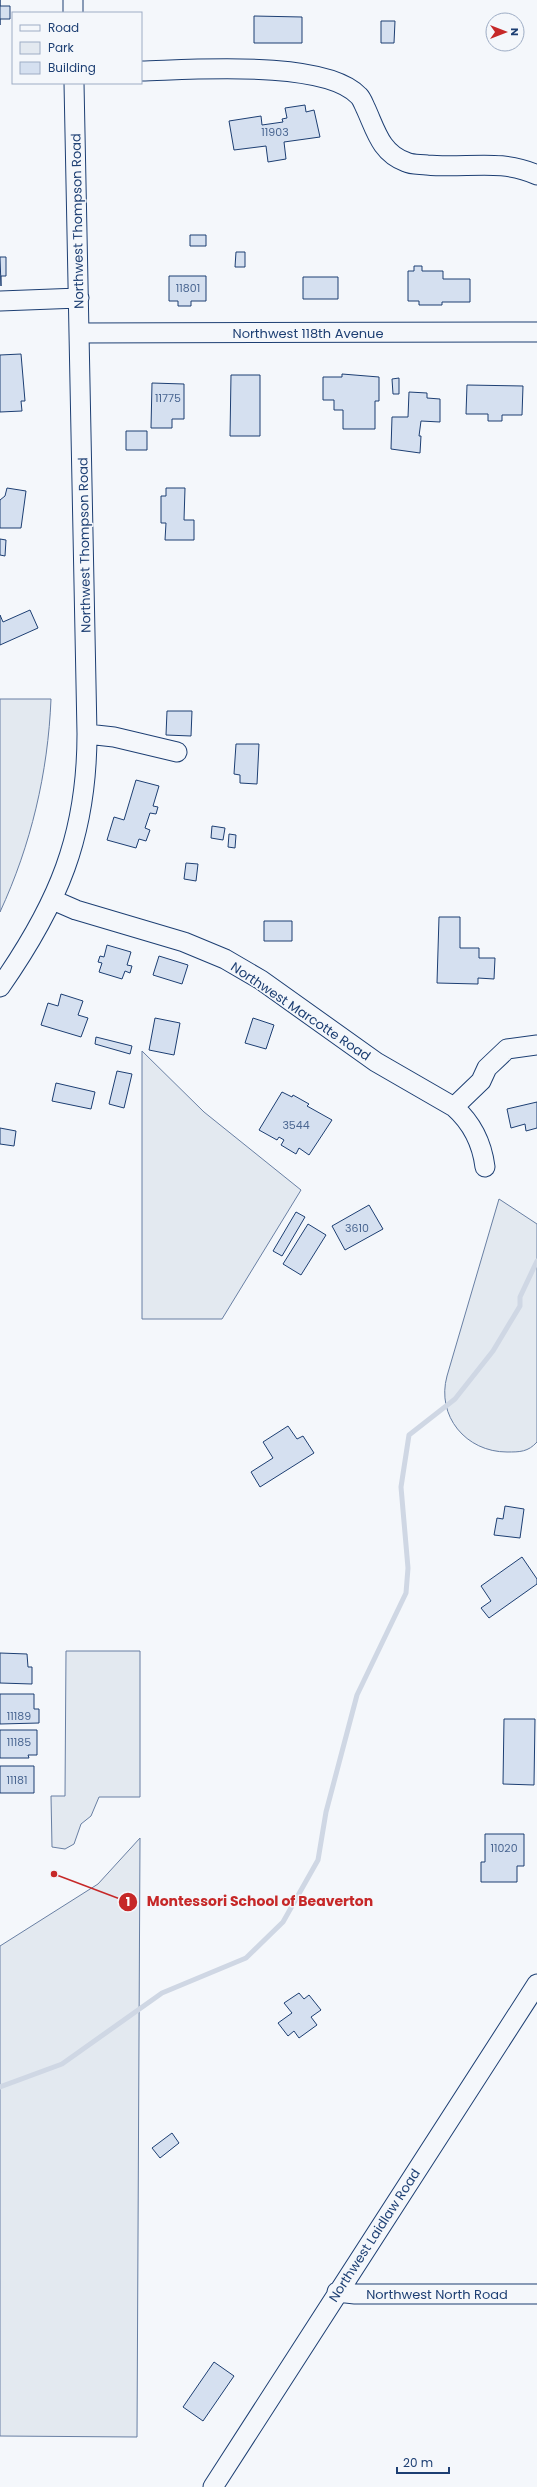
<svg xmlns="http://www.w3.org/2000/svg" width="537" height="2487" font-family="Poppins,sans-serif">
  <rect width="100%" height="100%" fill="#f4f7fb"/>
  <path fill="#e3e9f0" stroke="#687fa3" d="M0,699H51C48,773 31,845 0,912Z
    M142,1051L204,1112L301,1190L222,1319H142Z
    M499,1199L537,1224V1442C528,1452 520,1452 507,1452C466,1452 436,1416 447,1376Z
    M66,1651H140V1797H99L91,1816L81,1824L74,1844L65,1849L52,1847L51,1796H65Z
    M140,1838L137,2437L0,2436V1946L98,1884Z"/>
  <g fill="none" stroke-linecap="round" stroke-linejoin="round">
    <path stroke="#cfd7e4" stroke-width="5" d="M0,2087L62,2064L162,1993L246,1958L283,1922L318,1860L326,1812L357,1695L406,1593L408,1568L401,1487L409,1435L455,1399L493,1351L520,1306V1297L537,1261"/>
  </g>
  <path fill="#d5e0f0" stroke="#1d3f73" d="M0,0V6H10V19H0V25Z
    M254,16L302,17V43H254Z
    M381,21H395L394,43H381Z
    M305,105L306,112L314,110L320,137L284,142L286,159L268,162L266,146L234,150L229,121L261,116L262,125L283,122L282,119L287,118L285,108Z
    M190,235H206V246H190Z
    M236,252H245V267H235Z
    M0,257H6V276H1V286Z
    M414,266H422V271H443V279H470V302H442V305H419V301H408V271H414Z
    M169,276H206V301H191V306H178V301H169Z
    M303,277H338V299H303Z
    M21,354L25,401H21L22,411L0,412V355Z
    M342,374L379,377V401H375V429H343V410H334V400H323V377H342Z
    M231,375H260V436H230Z
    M399,378V394H393L392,379Z
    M152,383L184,384V419H172V428H151Z
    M467,385L523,386L522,415H502V421H488V414H466Z
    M409,392L427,393V398L440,399V422L421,421L419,436H421L420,453L391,449L392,417H408Z
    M126,431H147V450H126Z
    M7,488L26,491L21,528H0V500L5,496Z
    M166,488H185L184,520H194V540H165L166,523H161V496H166Z
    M0,539L6,540L5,556L0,555Z
    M30,610L38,628L0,645V615L3,622Z
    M167,711H192L191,736L166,735Z
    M236,744H259L257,784L240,783V775L234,774Z
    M136,780L159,786L153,806L158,807L156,814L150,813L145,828L150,830L146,841L139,839L136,848L107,840L114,817L124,820Z
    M212,826L225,828L223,840L211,838Z
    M229,834L236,835L235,848L228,847Z
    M186,863L198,864L196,881L184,879Z
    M439,917H460V948H479V958H495L494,979L478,978V984L437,983Z
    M264,921H292V941H264Z
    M107,945L131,952L127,965L132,966L130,973L125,971L122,979L99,972L102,963L98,962L100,956L104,957Z
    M159,956L188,965L182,984L153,975Z
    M61,994L83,1001L78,1015L88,1018L81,1037L41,1025L48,1003L58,1006Z
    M155,1018L180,1023L174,1055L149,1050Z
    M253,1018L274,1025L266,1049L245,1043Z
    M96,1037L132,1046L130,1054L95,1044Z
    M117,1071L132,1074L124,1108L109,1104Z
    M56,1083L95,1092L91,1109L52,1101Z
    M282,1092L292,1097L293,1095L309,1104L307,1106L332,1120L309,1155L299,1148L296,1154L281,1145L284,1140L279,1137L277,1140L259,1130Z
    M537,1102V1128L526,1131L525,1124L511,1128L507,1109Z
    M0,1128L16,1131L14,1146L0,1144Z
    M369,1205L383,1229L345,1250L332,1226Z
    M296,1212L305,1217L282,1256L273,1251Z
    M308,1224L326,1235L301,1275L283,1264Z
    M288,1426L297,1439L303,1436L314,1453L260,1487L251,1472L273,1458L263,1442Z
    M505,1506L524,1509L520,1538L494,1535L497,1518L503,1519Z
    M522,1557L537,1579V1584L489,1618L481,1608L491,1601L481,1586Z
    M0,1653L27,1654L28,1667H32V1684L0,1683Z
    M0,1694H34V1709H39V1723L0,1724Z
    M504,1719H535L534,1785L503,1784Z
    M0,1730H37V1755H28L29,1758H0Z
    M0,1766H34V1793H0Z
    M485,1834H524V1866H517V1882H481V1862H485Z
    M299,1993L304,1999L309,1995L321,2010L311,2017L317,2025L299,2038L294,2031L288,2036L278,2023L292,2013L284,2003Z
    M172,2133L179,2143L160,2158L152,2148Z
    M214,2362L234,2376L203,2421L183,2407Z"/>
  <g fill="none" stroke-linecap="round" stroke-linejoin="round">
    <defs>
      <path id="minor" d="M73,0V13
        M141,71C190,70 325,59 359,96C362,99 364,105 366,109C376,131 381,153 406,162C412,165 420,164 427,165C465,169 501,158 537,175
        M0,301L79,298
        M79,333L537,332
        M87,734L114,737L177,752
        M53,900L76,910L184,942L225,959L261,980L376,1062L454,1107C472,1123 482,1143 485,1167
        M0,987C58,904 87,836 87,734L74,83
        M454,1107L481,1081L487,1068L507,1049L537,1045
        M337,2292L355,2294H537
        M213,2487L537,1984"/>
    </defs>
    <use href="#minor" stroke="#1d3f73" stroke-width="21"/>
    <use href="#minor" stroke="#f4f7fb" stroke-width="19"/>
  </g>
  <g text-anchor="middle" stroke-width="3" stroke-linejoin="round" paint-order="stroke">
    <g font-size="11" fill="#4b6792">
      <text x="275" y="136">11903</text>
      <text x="188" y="292">11801</text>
      <text x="168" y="402">11775</text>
      <text x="296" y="1129">3544</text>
      <text x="357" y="1232">3610</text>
      <text x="19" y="1720">11189</text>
      <text x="19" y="1746">11185</text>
      <text x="17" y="1784">11181</text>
      <text x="504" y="1852">11020</text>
    </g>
    <g font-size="13" fill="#1d3f73" stroke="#f4f7fb">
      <text transform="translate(77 221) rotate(-91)" y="5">Northwest Thompson Road</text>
      <text x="308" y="338">Northwest 118th Avenue</text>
      <text transform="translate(84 545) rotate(-91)" y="5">Northwest Thompson Road</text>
      <text transform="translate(301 1011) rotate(34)" y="5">Northwest Marcotte Road</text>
      <text transform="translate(374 2235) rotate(-57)" y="5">Northwest Laidlaw Road</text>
      <text x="437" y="2299">Northwest North Road</text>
    </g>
  </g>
  <path fill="none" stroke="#c62828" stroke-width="1.5" d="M54 1874L128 1902"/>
  <g fill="#c62828" stroke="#f4f7fb" stroke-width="1.5">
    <circle cx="54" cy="1874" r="4"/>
    <circle cx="128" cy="1902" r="10"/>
  </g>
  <g font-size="12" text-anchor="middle" font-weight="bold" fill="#fff">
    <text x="128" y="1906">1</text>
  </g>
  <g font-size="14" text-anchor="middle" font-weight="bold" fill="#c62828" stroke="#f4f7fb" stroke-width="3" stroke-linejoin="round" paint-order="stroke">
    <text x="260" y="1906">Montessori School of Beaverton</text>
  </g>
  <rect x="12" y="12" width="130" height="72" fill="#f4f7fb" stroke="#9eadc5"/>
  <rect x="20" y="25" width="20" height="6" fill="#f4f7fb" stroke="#9eadc5"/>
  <text x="48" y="32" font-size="12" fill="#1d3f73">Road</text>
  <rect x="20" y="42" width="20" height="12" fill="#e3e9f0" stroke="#9eadc5"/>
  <text x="48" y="52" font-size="12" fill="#1d3f73">Park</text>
  <rect x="20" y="62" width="20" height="12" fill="#d5e0f0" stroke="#9eadc5"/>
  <text x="48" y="72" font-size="12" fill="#1d3f73">Building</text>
  <g transform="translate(505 32) rotate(90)"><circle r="19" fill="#f4f7fb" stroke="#9eadc5"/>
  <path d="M0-3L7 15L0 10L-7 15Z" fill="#c62828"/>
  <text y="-6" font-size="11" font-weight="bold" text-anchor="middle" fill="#1d3f73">N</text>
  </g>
  <path d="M397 2467v6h52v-6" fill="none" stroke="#1d3f73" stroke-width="2"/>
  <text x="403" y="2467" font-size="12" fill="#1d3f73" stroke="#f4f7fb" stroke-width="3" paint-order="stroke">20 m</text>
</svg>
